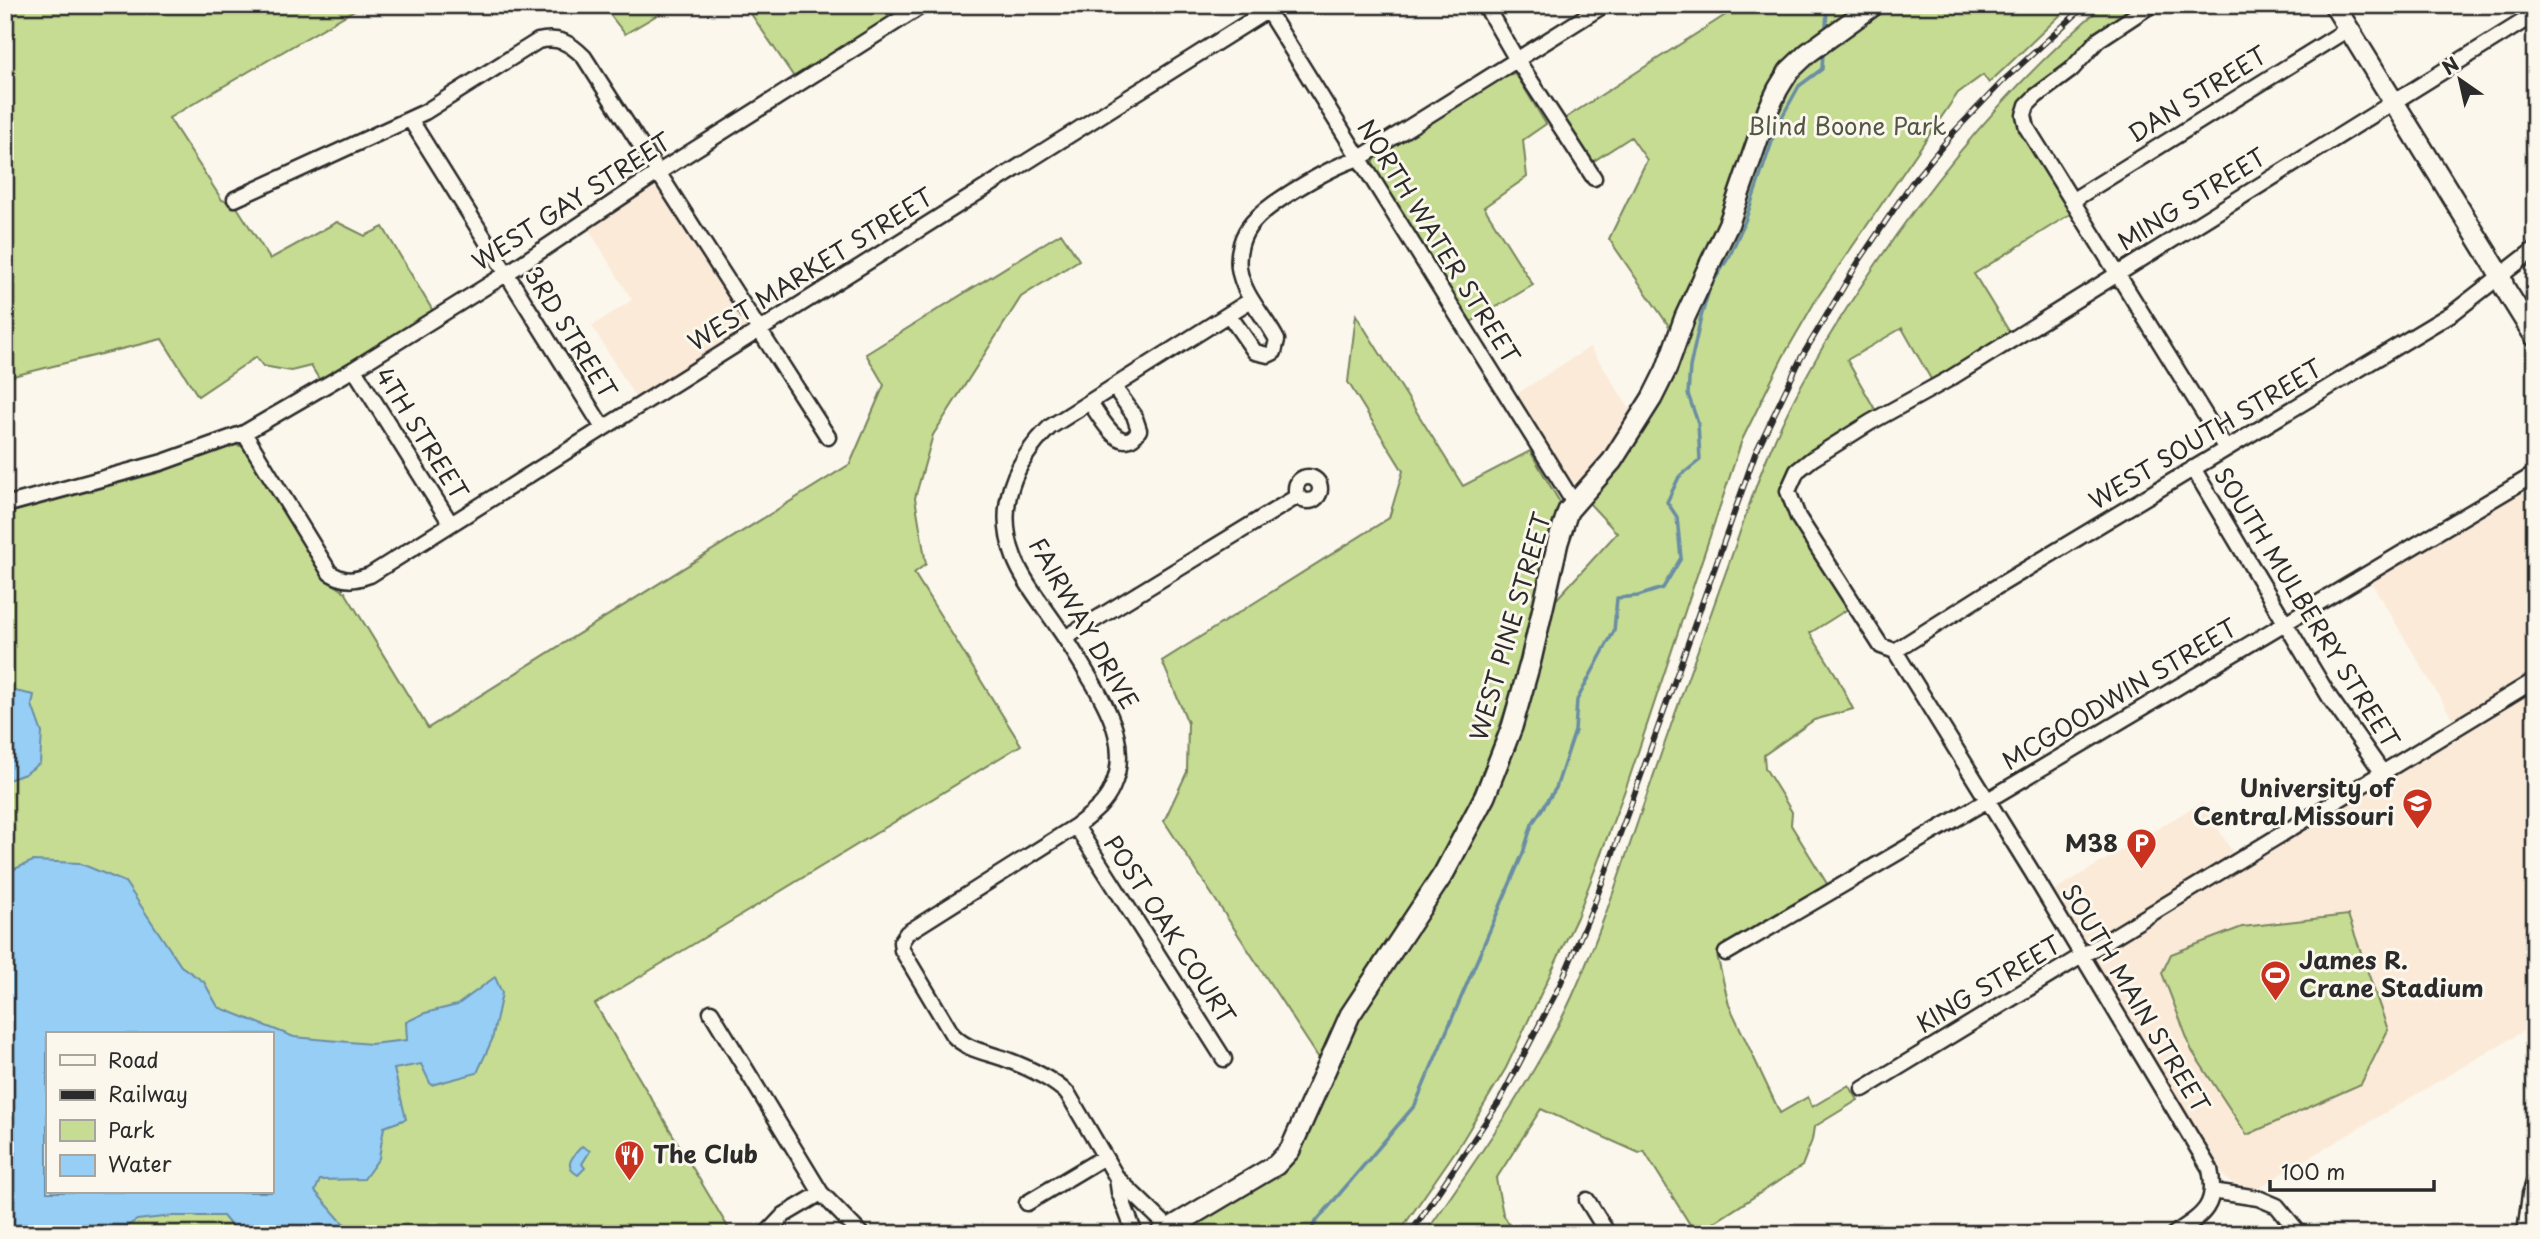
<svg xmlns="http://www.w3.org/2000/svg" width="2540" height="1239" font-family="'Playpen Sans',sans-serif">
  <rect width="100%" height="100%" fill="#fbf7ec"/>
  <filter id="ink" filterUnits="userSpaceOnUse"><feTurbulence type="fractalNoise" baseFrequency=".0143" numOctaves="2"/><feDisplacementMap in="SourceGraphic" scale="14" xChannelSelector="R" yChannelSelector="G"/><feConvolveMatrix kernelMatrix="1 2 1 2 8 2 1 2 1" color-interpolation-filters="sRGB"/></filter>
  <g filter="url(#ink)">
    <path fill="#fbead8" d="M656,184L748,328L747,331L638,402L592,326L632,300L588,228L652,185Z
      M1590,347L1635,417L1589,478L1572,483L1565,477L1515,395Z
      M2522,490L2535,512V1024L2256,1189L2231,1182L2225,1178L2050,893L2202,802L2240,865L2461,733L2370,580Z"/>
    <path fill="#c5dc92" stroke="#78845e" stroke-width="2" fill-rule="evenodd" d="M5,5H363L169,118L222,200L235,204L270,259L337,222L365,236L383,227L433,311L321,382L311,366L291,371L263,366L256,357L198,396L162,339L5,378Z
      M573,5H674L625,34L603,6Z
      M745,5H886L894,18L794,77Z
      M1741,5H1863L1815,38L1738,177L1673,332L1609,239L1647,160L1631,137L1592,162L1564,119Z
      M1887,5H2071L1989,83L1983,75L1958,93L1817,298L1783,357L1742,440L1628,782L1577,917L1506,1068L1461,1143L1398,1234H1180L1283,1172L1294,1159L1355,1027L1493,798L1515,750L1539,665L1552,604L1617,533L1588,502L1621,465L1664,393L1782,96L1805,64Z
      M2104,5H2143L2090,40L2073,56L2020,116L2075,211L1974,274L2012,336L1932,381L1902,328L1847,360L1877,413L1810,453L1784,498L1785,504L1851,607L1810,633L1836,675L1853,709L1814,720L1764,755L1765,768L1792,812L1791,825L1829,887L1727,943L1720,949L1717,955L1729,1005L1780,1113L1808,1097L1812,1107L1849,1085L1858,1100L1814,1127L1812,1140L1802,1166L1696,1234L1644,1151L1639,1153L1541,1109L1496,1179L1503,1214L1515,1234H1425C1477,1158 1533,1082 1572,997C1603,928 1626,855 1651,783C1673,718 1697,653 1720,588C1736,546 1749,502 1766,460C1794,391 1832,329 1874,267C1939,171 2014,80 2104,5Z
      M1514,74L1519,79L1546,124L1523,140L1527,177L1484,207L1533,285L1471,322L1372,164L1381,151L1507,75Z
      M1061,233L1079,260L1021,297L933,435L915,498L926,564L914,573L1021,745L595,1004L732,1234H5V514L161,472L233,445L241,446L247,450L326,579L345,592L428,728L850,464L884,385L866,354ZM47,1034H271V1192H47Z
      M1356,315L1463,486L1530,451L1562,506C1533,616 1508,727 1457,829C1426,891 1380,944 1346,1004C1336,1022 1330,1044 1322,1063L1164,821L1187,772L1188,723L1162,661L1389,518L1403,471L1348,382Z
      M2348,915L2388,1030L2361,1084L2247,1135L2192,1051L2162,973L2171,954L2242,927Z"/>
    <path fill="#96cef5" stroke="#6b8da4" stroke-width="2" fill-rule="evenodd" d="M5,689L34,695L32,705L42,733L40,763L25,774L5,781Z
      M33,861L79,863L125,882L181,966L204,982L218,1007L294,1037L371,1044L407,1040L406,1022L425,1013L457,1005L495,977L502,993L492,1040L477,1073L431,1085L421,1064L394,1069L406,1119L384,1127L379,1158L364,1179L320,1180L315,1191L341,1221L357,1234H238L223,1216H173L137,1220L114,1234H5V873ZM47,1034H271V1192H47Z
      M582,1146L590,1151L582,1164L585,1168L578,1175C562,1166 573,1156 582,1146Z"/>
    <g fill="none" stroke-linecap="round" stroke-linejoin="round">
      <path stroke="#6b8da4" stroke-width="3.5" d="M1826,25L1827,11L1836,5
        M1310,1234L1314,1224L1415,1105L1523,853L1532,824L1556,788L1575,731L1577,700L1614,631L1617,598L1638,596L1663,588L1681,558L1677,517L1667,502L1679,477L1700,460L1698,423L1688,394L1690,367L1701,317L1710,287L1730,255L1745,221L1778,124L1799,86L1822,69L1823,53"/>
      <defs>
        <path id="street" d="M1264,5L1574,503
          M1485,5L1517,60L1594,178
          M2151,5L2098,40L2071,70L2036,96L2027,105L2024,115L2027,128L2226,449
          M410,119L603,428
          M235,199L425,112L538,41C558,36 570,43 584,57L828,437
          M2073,200L2348,29
          M1229,315L1255,352L1268,355L1274,352L1277,340C1265,316 1243,296 1239,268C1237,252 1242,234 1253,222C1271,201 1334,165 1360,158L1604,5
          M354,369L451,524
          M1090,402C1100,417 1122,459 1139,430L1134,415L1114,387
          M244,433L330,573C345,582 353,581 370,575L1276,5
          M2193,468L2330,698L2382,772
          M1296 489a12 12 0 1 1 24 0a12 12 0 1 1-24 0Z
          M5,505L163,462L244,433L354,369L506,274L659,172L923,5
          M1065,638L1298,496
          M1895,651L1988,592L2454,312L2535,249
          M1076,826L1224,1059
          M1726,953L1988,800L2535,474
          M711,1012L821,1193L861,1234
          M1863,1089L2535,680
          M1117,1178L1119,1192L1135,1234
          M2212,1191L2258,1198L2277,1206L2300,1234
          M1587,1200L1608,1234
          M1027,1203L1104,1157
          M1169,1228L1117,1178L1068,1094C1051,1078 1027,1067 1005,1059C986,1052 966,1050 952,1034L902,950L901,942L907,933L1076,826C1089,816 1105,805 1112,788C1129,751 1112,715 1093,683C1082,665 1071,646 1059,629C1044,606 1024,583 1014,557C995,507 1014,462 1050,427L1251,300
          M766,1234L784,1215L821,1193
          M2174,1234C2203,1215 2218,1206 2210,1169L2032,872L1895,651L1881,646L1798,517L1788,491L1797,471L1812,459L1871,422L1949,379L2535,14
          M2525,1234L2530,1194L2535,1180"/>
        <path id="secondary" d="M2334,5L2501,276L2504,287L2535,337
          M1160,1234L1276,1165L1290,1150L1350,1015L1444,873L1485,796L1512,727L1531,660L1558,542L1568,511L1612,461L1652,398L1666,370L1685,317L1729,223L1768,110L1778,89L1789,71L1808,53L1874,5"/>
      </defs>
      <use href="#street" stroke="#2b2b2b" stroke-width="19"/>
      <use href="#secondary" stroke="#2b2b2b" stroke-width="24"/>
      <use href="#street" stroke="#fbf7ec" stroke-width="14"/>
      <use href="#secondary" stroke="#fbf7ec" stroke-width="19"/>
      <defs>
        <path id="rail" d="M1410,1234L1499,1102L1559,987L1593,907L1632,801L1755,454L1801,358L1859,261L1911,184L1954,132L2003,81L2086,5"/>
      </defs>
      <use href="#rail" stroke="#2b2b2b" stroke-width="6"/>
      <use href="#rail" stroke="#fbf7ec" stroke-width="3.5" stroke-dasharray="10" stroke-linecap="butt"/>
    </g>
  </g>
  <defs>
    <symbol id="university-pin" viewBox="-11 -11 22 30"><path d="M0 17L-7.5 6A9.5 9.5 0 1 1 7.5 6Z" fill="#c8321e" stroke="#fbf7ec"/><path d="M0-5L7-2L0 1L-7-2ZM-4 1L0 2.5L4 1V4Q0 6-4 4Z" fill="#fff"/></symbol>
    <symbol id="parking-pin" viewBox="-11 -11 22 30"><path d="M0 17L-7.5 6A9.5 9.5 0 1 1 7.5 6Z" fill="#c8321e" stroke="#fbf7ec"/><path d="M-3.5-5.5H1a3.5 3.5 0 0 1 0 7H-1V5.5H-3.5ZM-1-3.4V-.6H.8a1.4 1.4 0 0 0 0-2.8Z" fill="#fff"/></symbol>
    <symbol id="stadium-pin" viewBox="-11 -11 22 30"><path d="M0 17L-7.5 6A9.5 9.5 0 1 1 7.5 6Z" fill="#c8321e" stroke="#fbf7ec"/><path d="M0-5a6.5 5 0 1 0 0 10a6.5 5 0 1 0 0-10ZM-3.5-1.8h7v3.6h-7Z" fill="#fff"/></symbol>
    <symbol id="restaurant-pin" viewBox="-11 -11 22 30"><path d="M0 17L-7.5 6A9.5 9.5 0 1 1 7.5 6Z" fill="#c8321e" stroke="#fbf7ec"/><path d="M-5-6h1v4h1v-4h1v4h1v-4h1v5L-1.5 .5V6h-2V.5L-5-1ZM5-6V6H3V1.5H1.5Q1.5-4 5-6Z" fill="#fff"/></symbol>
  </defs>
  <g fill-rule="evenodd">
    <use href="#university-pin" x="2400" y="786" width="35" height="47"/>
    <use href="#parking-pin" x="2124" y="826" width="35" height="47"/>
    <use href="#stadium-pin" x="2258" y="958" width="35" height="47"/>
    <use href="#restaurant-pin" x="612" y="1138" width="35" height="47"/>
  </g>
  <g text-anchor="middle" stroke-width="6" stroke-linejoin="round" paint-order="stroke">
    <g font-size="24" fill="#2b2b2b" stroke="#fbf7ec">
      <text transform="translate(2198 95) rotate(-32)" y="8">DAN STREET</text>
      <text transform="translate(2192 200) rotate(-32)" y="8">MING STREET</text>
      <text transform="translate(572 202) rotate(-33)" y="8">WEST GAY STREET</text>
      <text transform="translate(1438 242) rotate(58)" y="8">NORTH WATER STREET</text>
      <text transform="translate(811 270) rotate(-32)" y="8">WEST MARKET STREET</text>
      <text transform="translate(570 333) rotate(58)" y="8">3RD STREET</text>
      <text transform="translate(421 434) rotate(58)" y="8">4TH STREET</text>
      <text transform="translate(2206 435) rotate(-31)" y="8">WEST SOUTH STREET</text>
      <text transform="translate(2306 608) rotate(58)" y="8">SOUTH MULBERRY STREET</text>
      <text transform="translate(1083 624) rotate(60)" y="8">FAIRWAY DRIVE</text>
      <text transform="translate(1511 627) rotate(-74)" y="8">WEST PINE STREET</text>
      <text transform="translate(2120 695) rotate(-31)" y="8">MCGOODWIN STREET</text>
      <text transform="translate(1169 930) rotate(57)" y="8">POST OAK COURT</text>
      <text transform="translate(1989 985) rotate(-31)" y="8">KING STREET</text>
      <text transform="translate(2135 999) rotate(59)" y="8">SOUTH MAIN STREET</text>
    </g>
    <g font-size="24" fill="#525745" stroke="#fbf7ec">
      <text x="1847" y="135">Blind Boone Park</text>
    </g>
    <g font-size="24" font-weight="bold" fill="#2b2b2b" stroke="#fbf7ec" text-anchor="end">
      <text x="2394" y="797">University of<tspan x="2394" dy="28">Central Missouri</tspan></text>
      <text x="2118" y="852">M38</text>
      <text x="2299" y="969" text-anchor="start">James R.<tspan x="2299" dy="28">Crane Stadium</tspan></text>
      <text x="653" y="1163" text-anchor="start">The Club</text>
    </g>
  </g>
  <rect width="2540" height="1239" fill="none" stroke="#fbf7ec" stroke-width="28"/>
  <rect x="14" y="14" width="2512" height="1211" fill="none" stroke="#2b2b2b" stroke-width="2.5" filter="url(#ink)"/>
  <rect x="46" y="1032" width="228" height="161" fill="#fbf7ec" stroke="#a8a59f" stroke-width="2"/>
  <rect x="60" y="1055" width="35" height="10" fill="#fbf7ec" stroke="#a8a59f" stroke-width="2"/>
  <text x="108" y="1068" font-size="21" fill="#2b2b2b">Road</text>
  <rect x="60" y="1090" width="35" height="10" fill="#2b2b2b" stroke="#a8a59f" stroke-width="2"/>
  <text x="108" y="1102" font-size="21" fill="#2b2b2b">Railway</text>
  <rect x="60" y="1120" width="35" height="21" fill="#c5dc92" stroke="#a8a59f" stroke-width="2"/>
  <text x="108" y="1138" font-size="21" fill="#2b2b2b">Park</text>
  <rect x="60" y="1155" width="35" height="21" fill="#96cef5" stroke="#a8a59f" stroke-width="2"/>
  <text x="108" y="1172" font-size="21" fill="#2b2b2b">Water</text>
  <g transform="translate(2460 80) rotate(326)" stroke="#fbf7ec" stroke-width="5" paint-order="stroke">
  <path d="M0-5L12 26L0 18L-12 26Z" fill="#2b2b2b"/>
  <text y="-10" font-size="19" font-weight="bold" text-anchor="middle" fill="#2b2b2b">N</text>
  </g>
  <path d="M2270 1180v10h164v-10" fill="none" stroke="#2b2b2b" stroke-width="3.5"/>
  <text x="2281" y="1180" font-size="21" fill="#2b2b2b" stroke="#fbf7ec" stroke-width="5" paint-order="stroke">100 m</text>
</svg>
